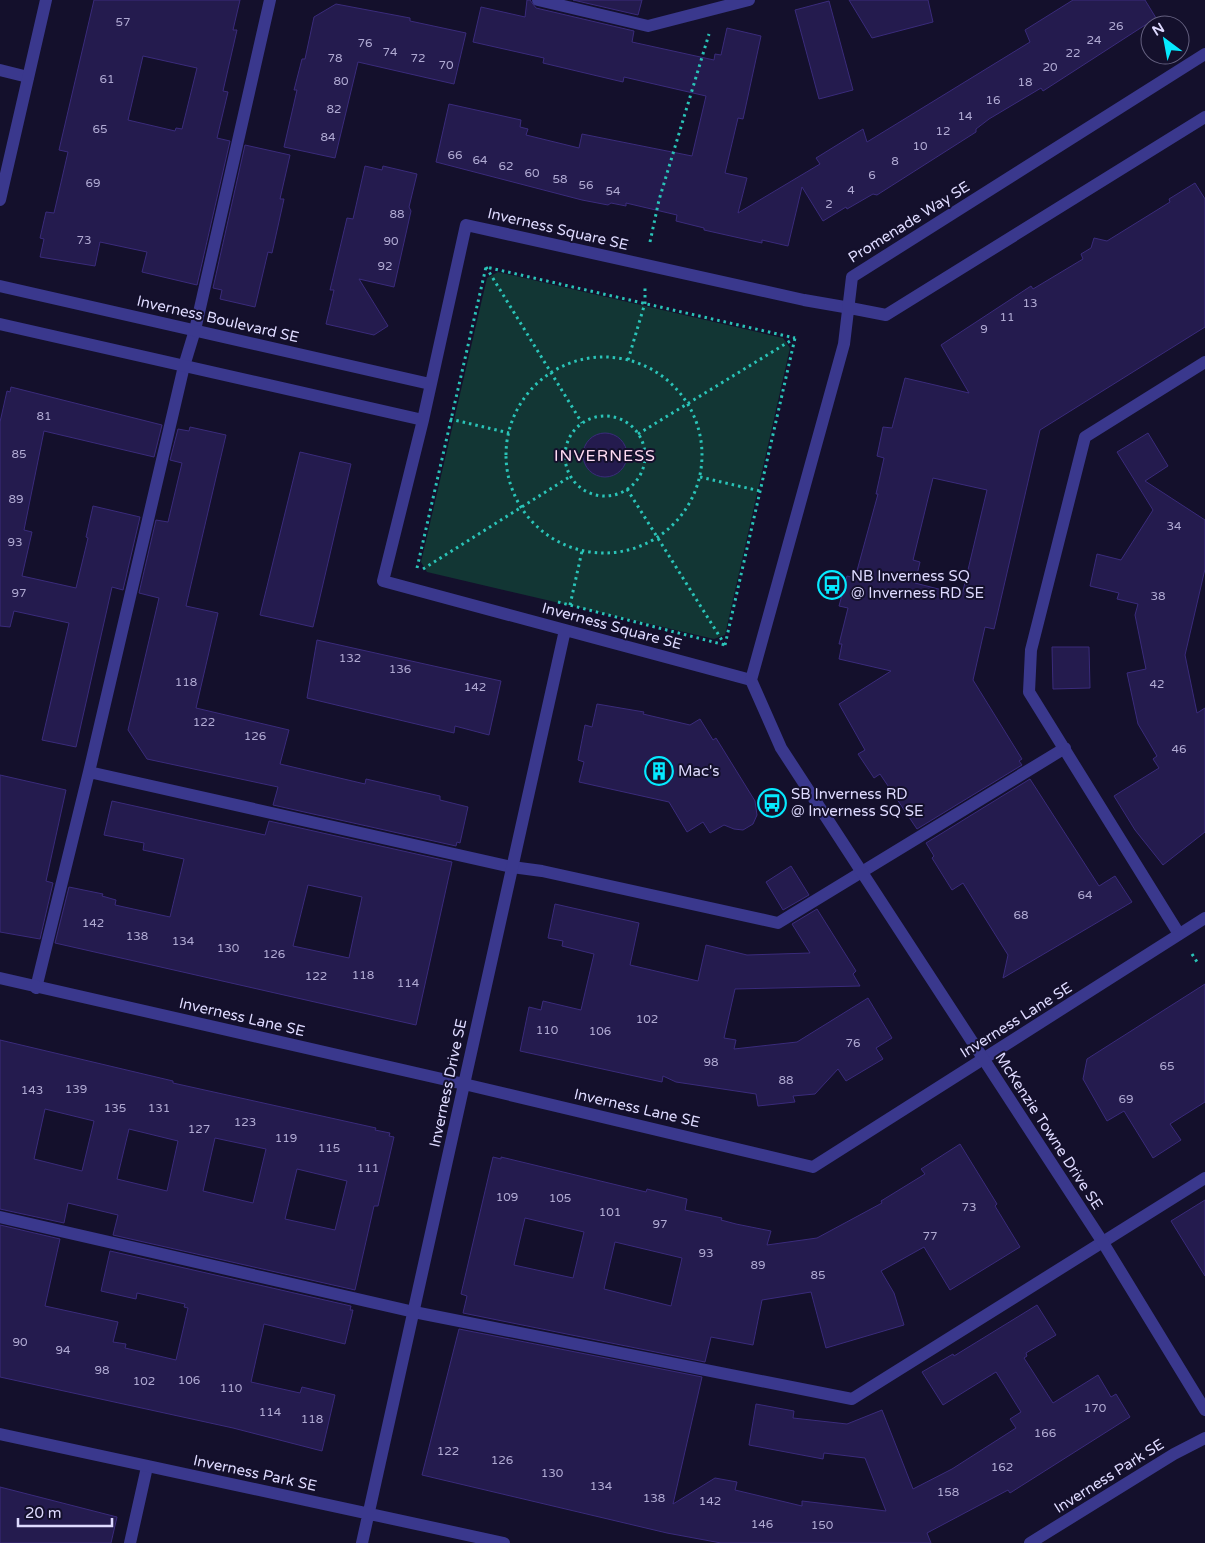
<svg xmlns="http://www.w3.org/2000/svg" width="1205" height="1543" font-family="'Varela Round',sans-serif">
  <rect width="100%" height="100%" fill="#14102c"/>
  <path fill="#123634" d="M498,272L783,338L790,348L725,635L714,639L427,572L421,562L487,278Z"/>
  <path fill="#241b4e" stroke="#3a2b7b" fill-rule="evenodd" d="M94,0H240L233,30H237L223,91L228,92L217,138L230,141L197,285L142,272L147,252L100,242L95,266L40,257L44,239L40,238L46,212L54,213L68,152L59,150ZM143,56L197,68L182,129L176,128L175,131L128,120Z
    M527,0H530L536,8L634,31L632,42L714,60L715,54L721,55L727,28L761,36L743,119L738,118L725,173L747,178L738,213L820,164L816,158L863,129L867,142L1030,42L1025,30L1073,0H1145L1156,18L1043,91L1041,88L989,119L976,129V132L877,195L873,194L847,209L846,207L823,221L802,187L788,246L762,240V243L704,230V228L676,221L677,215L626,203V206L611,203L608,205L582,200L436,162L449,104L521,120L520,127L528,129L526,135L579,148L582,134L692,156L706,96L624,77L623,82L543,63L544,58L473,42L481,7L525,17Z
    M573,0H642L638,15Z
    M849,0H928L933,22L872,38Z
    M829,1L853,90L819,99L795,10Z
    M336,4L410,18V21L466,33L454,84L358,62L335,158L284,147L297,90H294L302,59H305L314,17Z
    M245,145L290,155L280,199H284L272,253L268,252L255,307L220,299L222,290L213,288Z
    M365,166L382,170L383,166L417,174L409,207L411,211L394,287L359,279L388,326L374,335L326,324L334,290H330L347,218L353,219Z
    M1195,183L1205,199V327L1040,430L994,629L985,627L973,680L1022,759L1019,761L1022,765L917,829L880,774L874,778L858,754L865,750L839,704L891,671L839,659L842,644H839L848,608L839,606L847,576L855,578L878,494H876L884,458L877,456L883,427L892,428L905,378L969,393L941,345L1031,286L1033,289L1083,259L1081,254L1091,248L1094,238L1107,241L1170,202L1169,199ZM933,478L987,490L962,595L915,583L920,562L913,560Z
    M11,387L162,425L154,457L44,431L24,530L32,532L22,576L76,588L88,538L86,537L93,506L140,517L123,590L112,587L76,747L42,740L69,623L14,611L10,627L0,626V422L7,391L10,392Z
    M190,427L226,435L186,606L218,613L196,708L289,730L280,764L365,784L366,779L440,796V800L468,807L460,843L457,842L456,846L273,805L278,787L147,759L128,730L159,598L139,593L156,520L168,522L182,463L170,460L178,429L189,431Z
    M583 455a22 22 0 1 1 44 0a22 22 0 1 1-44 0Z
    M1148,433L1168,466L1145,481L1205,520V569L1185,655L1197,713L1205,708V832L1163,865L1135,830L1114,796L1159,768L1153,759L1157,756L1138,724L1127,673L1146,669L1135,615L1138,604L1117,599L1119,593L1090,586L1097,554L1121,560L1153,510L1117,452Z
    M300,452L351,464L313,627L260,615Z
    M317,640L501,681L489,735L455,726L454,733L307,698Z
    M1052,647H1089L1090,688L1053,689Z
    M597,704L644,712L643,714L690,725L700,719L713,740L716,738L755,801L757,815L753,824L743,830L734,829L724,825L710,833L703,822L687,832L669,802L579,782L584,762L578,760L585,725L592,727Z
    M0,775L66,790L46,881L53,883L40,939L0,932Z
    M1030,779L1099,886L1115,876L1132,902L1003,978L1008,955L963,883L952,890L932,858L934,856L926,843Z
    M112,801L265,835L269,821L452,862L416,1025L55,943L69,887L103,894L102,896L116,900L115,905L170,917L184,859L143,850L144,843L104,835ZM308,885L362,897L349,958L293,946Z
    M791,866L809,895L783,910L766,882Z
    M555,904L639,923L630,965L698,981L706,945L747,955L810,953L792,924L817,909L856,971L853,974L860,986L735,989L724,1038L736,1040L734,1049L797,1042L868,998L892,1038L876,1048L883,1059L846,1081L838,1069L815,1094L793,1096L795,1102L758,1106L756,1094L676,1082L663,1076L662,1082L520,1051L529,1007L541,1010L543,1001L581,1010L594,954L562,946L563,941L548,938Z
    M1205,984V1102L1170,1124L1181,1140L1153,1158L1124,1111L1107,1121L1083,1079L1087,1059Z
    M0,1040L173,1081V1083L376,1128L375,1130L390,1133L389,1136L394,1137L378,1206H374L355,1290L113,1235L118,1215L68,1203L64,1223L0,1209ZM45,1109L94,1121L82,1171L34,1159ZM129,1129L178,1141L167,1191L117,1179ZM215,1138L266,1149L253,1203L203,1191ZM297,1169L347,1181L335,1230L285,1219Z
    M960,1144L997,1204L995,1206L1020,1247L950,1290L924,1247L881,1271L894,1293L904,1325L826,1348L811,1292L762,1300L753,1345L711,1337L705,1362L463,1313L467,1296L461,1294L493,1157L501,1159V1157L646,1192L647,1189L687,1199L685,1210L722,1218L721,1220L736,1224L771,1231L767,1245L817,1238L882,1203L881,1201L925,1174L921,1169ZM525,1218L584,1232L573,1278L514,1265ZM615,1242L682,1258L671,1306L604,1289Z
    M1205,1200V1276L1171,1221Z
    M0,1225L60,1239L45,1306L118,1322L113,1342L126,1344L125,1348L176,1360L188,1308L184,1307L185,1304L137,1293L136,1299L101,1291L110,1251L351,1306L350,1310H353L345,1344L264,1324L251,1382L300,1393L302,1387L335,1395L322,1451L233,1428L0,1377Z
    M1037,1305L1056,1335L1026,1353L1027,1356L1024,1358L1053,1403L1098,1375L1111,1397L1116,1394L1130,1417L1010,1493L1008,1490L927,1533L931,1543H721L667,1533L422,1475L459,1329L702,1377L673,1504L715,1478L737,1482L735,1490L802,1506V1501L886,1511L865,1458L824,1453L823,1459L749,1445L756,1404L794,1411L793,1418L847,1424L882,1410L913,1489L952,1469L1016,1428L1010,1419L1021,1412L996,1372L943,1405L922,1372L953,1354L954,1356Z
    M0,1487L117,1517L111,1543H0Z"/>
  <g fill="none" stroke-linecap="round" stroke-linejoin="round">
    <path stroke="#2ac4b8" stroke-width="3" stroke-dasharray="2.5 4" stroke-linecap="butt" d="M650,242L659,200L709,34
      M486,267L582,423
      M506 455a98 98 0 1 1 196 0a98 98 0 1 1-196 0Z
      M628,360L645,303V288
      M565 456a40 40 0 1 1 80 0a40 40 0 1 1-80 0Z
      M450,419L509,433
      M638,434L795,338
      M700,477L760,491
      M627,489L725,645
      M417,568L486,267L795,338
      M423,569L571,476
      M558,602L725,645
      M570,605L582,551
      M725,645L795,338
      M1192,954L1199,965"/>
    <path stroke="#3a388d" stroke-width="12" d="M538,0L648,26L749,0
      M0,70L28,77
      M89,772L512,867L542,871L778,923L1065,748
      M1179,934L1029,692L1031,650L1085,437L1205,362
      M36,988L89,772L184,366L195,330L270,0
      M0,1217L414,1312L852,1399L1205,1178
      M130,1543L147,1467"/>
    <path stroke="#3a388d" stroke-width="12" d="M0,200L46,0
      M0,286L430,384
      M0,324L423,420
      M751,680L383,581L423,420L466,225L804,300L850,308
      M0,978L464,1084L813,1167L1205,918
      M0,1434L504,1543
      M362,1543L565,630
      M1030,1543L1174,1454L1205,1438"/>
    <path stroke="#3a388d" stroke-width="12" d="M1205,54L852,277L844,344L751,680L781,748L1102,1241L1205,1410
      M850,308L886,315L1205,117"/>
  </g>
  <defs>
    <symbol id="bus-ring" viewBox="-11 -11 22 22"><circle r="9.5" fill="#14102c" stroke="#06eaff" stroke-width="1.5"/><path d="M-5-6H5V4H4V6H2V4H-2V6H-4V4H-5ZM-3.5-4V0h7V-4ZM-3.5 1.2v1.5H-2V1.2ZM2 1.2v1.5H3.5V1.2Z" fill="#06eaff"/></symbol>
    <symbol id="building-ring" viewBox="-11 -11 22 22"><circle r="9.5" fill="#14102c" stroke="#06eaff" stroke-width="1.5"/><path d="M-4-6H4V6H1V3H-1V6H-4ZM-2.5-4.3h1.7v1.8h-1.7ZM.8-4.3h1.7v1.8H.8ZM-2.5-1h1.7V.8h-1.7ZM.8-1h1.7V.8H.8Z" fill="#06eaff"/></symbol>
  </defs>
  <g fill-rule="evenodd">
    <use href="#bus-ring" x="816" y="569" width="32" height="32"/>
    <use href="#building-ring" x="643" y="755" width="32" height="32"/>
    <use href="#bus-ring" x="756" y="787" width="32" height="32"/>
  </g>
  <g text-anchor="middle" stroke-width="4" stroke-linejoin="round" paint-order="stroke">
    <g font-size="12" fill="#b0aad3">
      <text x="123" y="26">57</text>
      <text x="1116" y="30">26</text>
      <text x="1094" y="44">24</text>
      <text x="365" y="47">76</text>
      <text x="390" y="56">74</text>
      <text x="1073" y="57">22</text>
      <text x="335" y="62">78</text>
      <text x="418" y="62">72</text>
      <text x="446" y="69">70</text>
      <text x="1050" y="71">20</text>
      <text x="107" y="83">61</text>
      <text x="341" y="85">80</text>
      <text x="1025" y="86">18</text>
      <text x="993" y="104">16</text>
      <text x="334" y="113">82</text>
      <text x="965" y="120">14</text>
      <text x="100" y="133">65</text>
      <text x="943" y="135">12</text>
      <text x="328" y="141">84</text>
      <text x="920" y="150">10</text>
      <text x="455" y="159">66</text>
      <text x="480" y="164">64</text>
      <text x="895" y="165">8</text>
      <text x="506" y="170">62</text>
      <text x="532" y="177">60</text>
      <text x="872" y="179">6</text>
      <text x="560" y="183">58</text>
      <text x="93" y="187">69</text>
      <text x="586" y="189">56</text>
      <text x="851" y="194">4</text>
      <text x="613" y="195">54</text>
      <text x="829" y="208">2</text>
      <text x="397" y="218">88</text>
      <text x="84" y="244">73</text>
      <text x="391" y="245">90</text>
      <text x="385" y="270">92</text>
      <text x="1030" y="307">13</text>
      <text x="1007" y="321">11</text>
      <text x="984" y="333">9</text>
      <text x="44" y="420">81</text>
      <text x="19" y="458">85</text>
      <text x="16" y="503">89</text>
      <text x="1174" y="530">34</text>
      <text x="15" y="546">93</text>
      <text x="19" y="597">97</text>
      <text x="1158" y="600">38</text>
      <text x="350" y="662">132</text>
      <text x="400" y="673">136</text>
      <text x="186" y="686">118</text>
      <text x="1157" y="688">42</text>
      <text x="475" y="691">142</text>
      <text x="204" y="726">122</text>
      <text x="255" y="740">126</text>
      <text x="1179" y="753">46</text>
      <text x="1085" y="899">64</text>
      <text x="1021" y="919">68</text>
      <text x="93" y="927">142</text>
      <text x="137" y="940">138</text>
      <text x="183" y="945">134</text>
      <text x="228" y="952">130</text>
      <text x="274" y="958">126</text>
      <text x="363" y="979">118</text>
      <text x="316" y="980">122</text>
      <text x="408" y="987">114</text>
      <text x="647" y="1023">102</text>
      <text x="547" y="1034">110</text>
      <text x="600" y="1035">106</text>
      <text x="853" y="1047">76</text>
      <text x="711" y="1066">98</text>
      <text x="1167" y="1070">65</text>
      <text x="786" y="1084">88</text>
      <text x="76" y="1093">139</text>
      <text x="32" y="1094">143</text>
      <text x="1126" y="1103">69</text>
      <text x="115" y="1112">135</text>
      <text x="159" y="1112">131</text>
      <text x="245" y="1126">123</text>
      <text x="199" y="1133">127</text>
      <text x="286" y="1142">119</text>
      <text x="329" y="1152">115</text>
      <text x="368" y="1172">111</text>
      <text x="507" y="1201">109</text>
      <text x="560" y="1202">105</text>
      <text x="969" y="1211">73</text>
      <text x="610" y="1216">101</text>
      <text x="660" y="1228">97</text>
      <text x="930" y="1240">77</text>
      <text x="706" y="1257">93</text>
      <text x="758" y="1269">89</text>
      <text x="818" y="1279">85</text>
      <text x="20" y="1346">90</text>
      <text x="63" y="1354">94</text>
      <text x="102" y="1374">98</text>
      <text x="189" y="1384">106</text>
      <text x="144" y="1385">102</text>
      <text x="231" y="1392">110</text>
      <text x="1095" y="1412">170</text>
      <text x="270" y="1416">114</text>
      <text x="312" y="1423">118</text>
      <text x="1045" y="1437">166</text>
      <text x="448" y="1455">122</text>
      <text x="502" y="1464">126</text>
      <text x="1002" y="1471">162</text>
      <text x="552" y="1477">130</text>
      <text x="601" y="1490">134</text>
      <text x="948" y="1496">158</text>
      <text x="654" y="1502">138</text>
      <text x="710" y="1505">142</text>
      <text x="762" y="1528">146</text>
      <text x="822" y="1529">150</text>
    </g>
    <g font-size="15" fill="#dedaff" stroke="#14102c">
      <text transform="translate(909 222) rotate(-32)" y="5">Promenade Way SE</text>
      <text transform="translate(558 229) rotate(13)" y="5">Inverness Square SE</text>
      <text transform="translate(218 319) rotate(13)" y="5">Inverness Boulevard SE</text>
      <text transform="translate(612 626) rotate(15)" y="5">Inverness Square SE</text>
      <text transform="translate(242 1017) rotate(13)" y="5">Inverness Lane SE</text>
      <text transform="translate(1016 1020) rotate(-32)" y="5">Inverness Lane SE</text>
      <text transform="translate(448 1083) rotate(-78)" y="5">Inverness Drive SE</text>
      <text transform="translate(637 1108) rotate(13)" y="5">Inverness Lane SE</text>
      <text transform="translate(1049 1131) rotate(57)" y="5">McKenzie Towne Drive SE</text>
      <text transform="translate(255 1473) rotate(12)" y="5">Inverness Park SE</text>
      <text transform="translate(1109 1476) rotate(-32)" y="5">Inverness Park SE</text>
    </g>
    <g font-size="15" fill="#dedaff" stroke="#14102c" text-anchor="start">
      <text x="851" y="581">NB Inverness SQ<tspan x="851" dy="17">@ Inverness RD SE</tspan></text>
      <text x="678" y="776">Mac's</text>
      <text x="791" y="799">SB Inverness RD<tspan x="791" dy="17">@ Inverness SQ SE</tspan></text>
    </g>
    <g font-size="16" letter-spacing="1" fill="#ffdcf3" stroke="#14102c">
      <text x="605" y="461">INVERNESS</text>
    </g>
  </g>
  <g transform="translate(1165 40) rotate(328)"><circle r="24" fill="#14102c" stroke="#656180"/>
  <path d="M0-4L9 19L0 12L-9 19Z" fill="#06eaff"/>
  <text y="-8" font-size="14" font-weight="bold" text-anchor="middle" fill="#dedaff">N</text>
  </g>
  <path d="M18 1518v8h94v-8" fill="none" stroke="#dedaff" stroke-width="2.5"/>
  <text x="25" y="1518" font-size="15" fill="#dedaff" stroke="#14102c" stroke-width="4" paint-order="stroke">20 m</text>
</svg>
